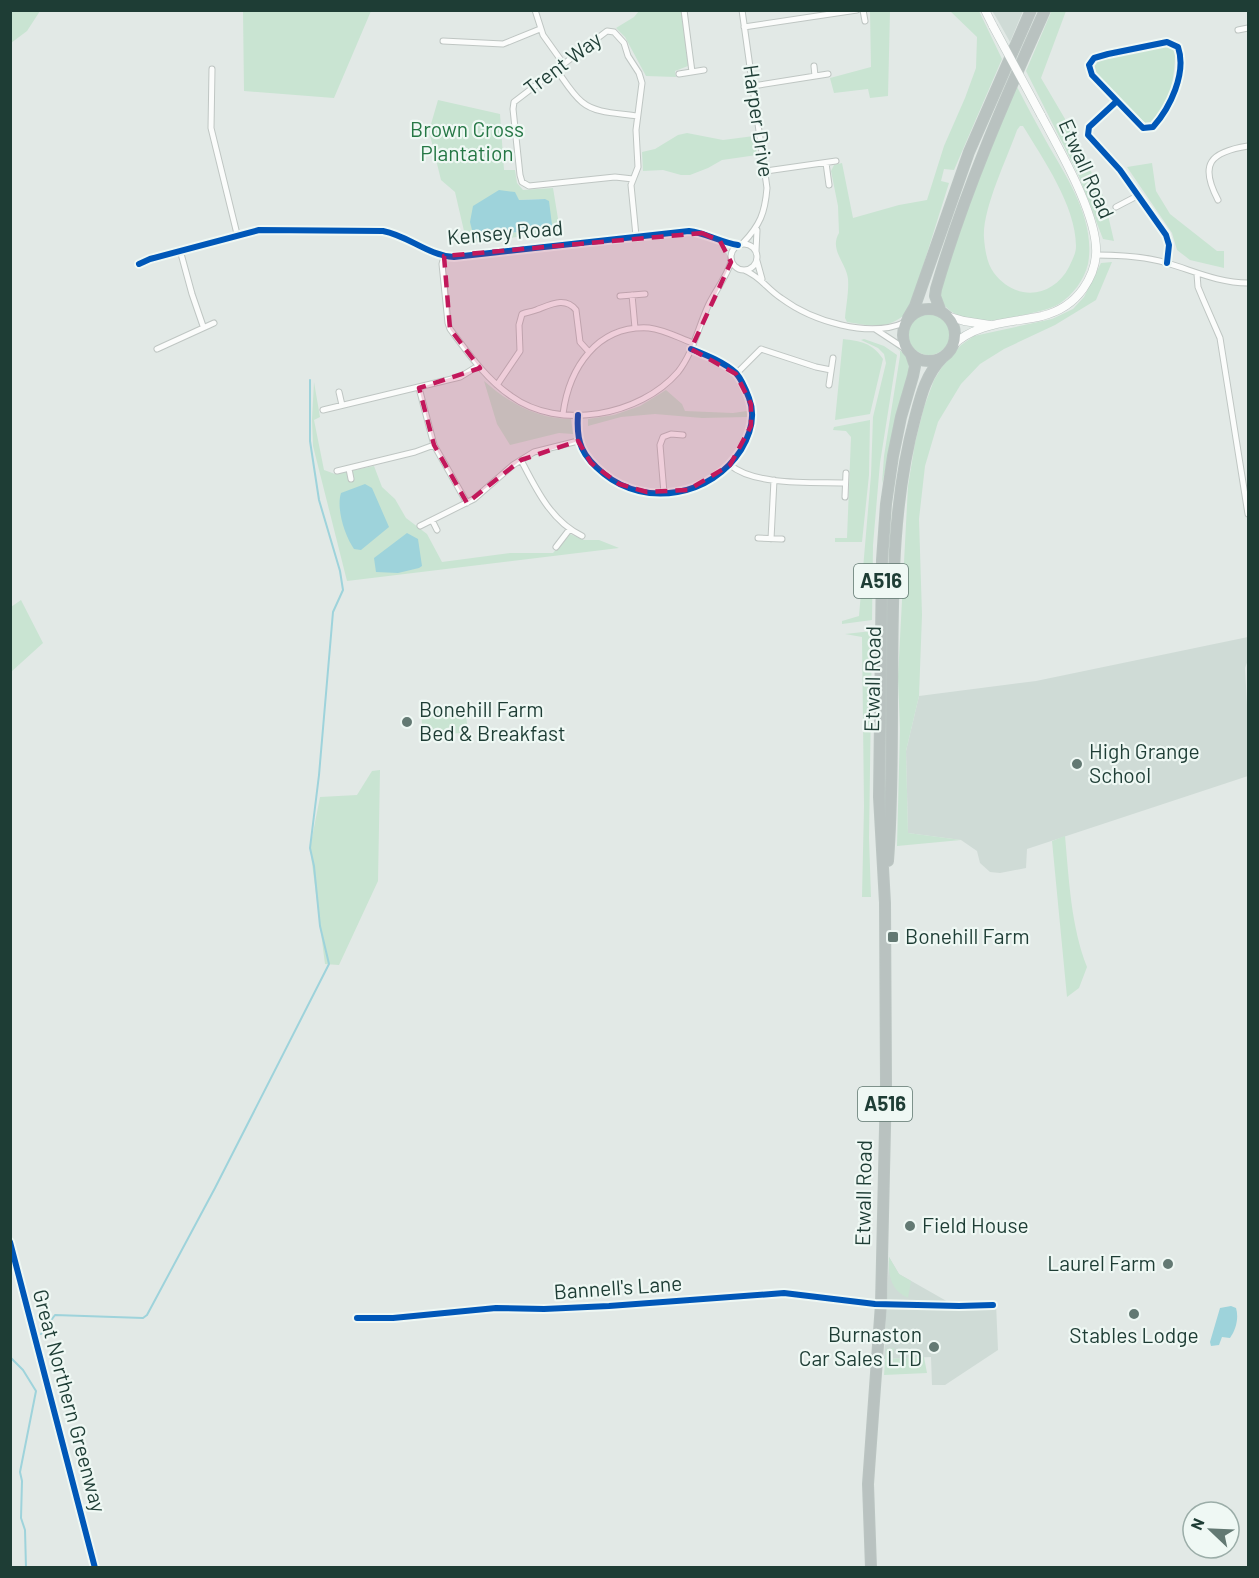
<svg xmlns="http://www.w3.org/2000/svg" width="1259" height="1578" font-family="Barlow,sans-serif">
  <rect width="100%" height="100%" fill="#e2e9e6"/>
  <path fill="#cfdbd6" d="M992,11H1023L1010,42L996,17Z
    M1248,637V660L1245,668L1248,723V776L1027,849L1026,868L1000,873L990,872L980,863L977,851L961,840L908,833L906,751L919,696L1036,681Z
    M889,1257L899,1274L950,1303H996L998,1350L945,1385H932L931,1357L884,1359Z"/>
  <path fill="#c9e4d2" fill-rule="evenodd" d="M11,10L40,11L27,31L11,43Z
    M1052,10L1066,11L1041,78L1068,124L1104,198L1114,241L1103,239L1078,174L1026,71Z
    M243,11V10L371,11L334,98L244,91Z
    M639,11H682L688,66L675,71L676,77L646,76L625,37L616,28L634,17Z
    M870,11H890L888,96L870,98L868,89L834,93L830,78L871,67Z
    M950,11H979L1002,59L954,170L944,169L941,181L949,183L909,311C888,331 872,326 847,322L845,318C846,306 849,291 848,279C846,262 829,250 839,233L838,206L831,171L834,165L842,163L853,218L899,205L927,200L944,146L965,98L976,68L977,37Z
    M1169,46L1173,49L1175,54C1175,76 1169,115 1147,125L1093,71L1092,65L1098,59Z
    M1016,85C1026,104 1036,123 1046,141C1067,178 1096,220 1088,264C1084,280 1073,295 1059,304C1046,312 1001,320 984,321C969,321 942,313 940,295C939,281 948,264 953,251C972,195 994,140 1016,85ZM1020,126H1023C1043,159 1076,206 1076,246C1076,254 1072,260 1069,267C1053,298 1016,302 994,273C987,264 985,250 984,238C982,209 1007,159 1017,130Z
    M438,100L500,114L504,170H515L517,183L523,190L553,188L560,231L467,244L455,192L441,180L429,131ZM545,199L549,228L494,235L481,238H474L472,229L518,200Z
    M687,133L723,140L754,136L757,155L722,160L708,168L690,175H681L663,170L643,171L642,152L655,149L678,135Z
    M1152,163L1156,191L1170,214L1217,251H1224V268L1190,260L1177,250L1172,233L1127,167Z
    M1112,262L1096,300L1055,325L1004,349L980,364L961,384L938,422L925,466L919,519L922,615L919,696L906,751L908,833L961,840L897,846L900,729L898,677L908,486L915,443L924,407L934,380L942,367L961,345L974,336L1052,319L1073,309L1084,297L1101,263Z
    M908 334a21 21 0 1 1 42 0a21 21 0 1 1-42 0Z
    M843,339C860,341 873,343 883,359L870,414L835,420Z
    M864,339L884,346L897,355L880,463L873,545L872,620L842,624V621L859,616L871,475L873,417L886,363L884,354L878,348L861,340Z
    M891,343L908,357L909,372L882,484L884,456L900,356V351Z
    M484,381C509,403 537,419 571,419L573,434L559,433L510,445L497,424Z
    M314,382L320,417L314,420L324,470L335,474L374,466L382,487L395,499L406,518L427,534L442,562L510,553H553L570,534L584,540H599L619,548L347,581L313,446L312,419Z
    M666,390L682,404L685,411L733,413L747,411V417L702,418L655,414L621,417L588,426V419L614,415L640,406Z
    M870,420L869,475L862,542H835V538H847L851,437L846,431L833,430L834,427Z
    M21,600L43,643L11,672V607Z
    M872,631L869,838L871,897H862L864,806L862,637L845,634Z
    M465,707L468,732L423,737L421,711Z
    M380,770L378,881L339,965L325,964L310,848L320,797L357,795L372,771Z
    M1065,836C1069,880 1071,926 1087,967L1079,988L1067,997L1052,841Z
    M889,1257L899,1274L911,1281L908,1298C890,1290 888,1274 889,1257Z
    M894,1348L893,1355L887,1359L924,1357L927,1373L884,1375L886,1349Z"/>
  <path fill="#9ed3db" d="M499,190L515,192L519,200L545,199L549,201L552,225L549,228L494,235L481,239L474,238L470,222L473,206Z
    M365,484L372,488L389,527L361,550L354,549C345,536 336,509 341,493Z
    M407,533L418,539L422,566L419,568L398,573L376,572L374,558Z
    M1231,1306L1236,1308C1239,1318 1236,1330 1230,1338L1222,1337L1219,1345L1211,1346L1210,1342L1220,1308Z"/>
  <g fill="none" stroke-linecap="round" stroke-linejoin="round">
    <path stroke="#9ed3db" stroke-width="2" d="M41,1334L55,1315L143,1318L147,1315L215,1188L329,964L320,926L314,866L310,848L319,775L333,612L343,590L340,571L319,500L310,441V380
      M10,1357L23,1370L36,1391L20,1472L22,1481L21,1518L25,1530L26,1568"/>
    <defs>
      <path id="street" d="M535,10L543,35L563,63
        M684,10L692,72
        M742,10L767,188C765,213 760,225 743,243
        M863,10L865,21
        M744,27L857,10
        M1238,30L1248,28
        M443,41L503,44L540,29
        M814,66L815,76
        M212,69L211,128L237,234
        M556,69C564,80 572,94 582,102C596,114 620,113 637,116
        M679,74L704,70
        M753,86L828,74
        M1117,101L1143,128L1153,127C1170,108 1187,73 1178,47L1167,42L1108,54L1094,58L1089,65L1092,75L1117,101L1089,127L1088,135L1120,170L1166,235L1169,245L1167,263
        M826,163L829,185
        M766,171L836,161
        M633,179L615,177L529,186L522,182L520,175L513,109L514,102L607,31L614,32L624,43L628,56L639,73L642,83L636,130L638,167L631,185L636,236
        M1218,200C1199,164 1210,152 1248,146
        M1116,207L1139,195
        M731 257a13 13 0 1 1 26 0a13 13 0 1 1-26 0Z
        M180,250L192,294L203,326
        M756,251L757,230
        M1096,255C1120,255 1144,256 1167,263C1194,271 1219,283 1248,283
        M444,256L442,264L448,323L450,329C468,353 486,379 511,396C559,431 640,416 678,372C693,353 698,328 708,306C715,291 726,278 731,262
        M757,261L762,279
        M139,264L150,259L259,230L383,231C409,236 427,255 454,257L689,231C706,233 720,242 738,245
        M744,270C760,276 767,289 781,298C812,321 869,339 906,322
        M1197,274L1198,287L1203,299L1220,338L1248,514
        M632,295L635,328
        M620,296L645,294
        M875,329L907,350
        M157,349L214,323
        M736,374L761,349L816,367L831,370
        M497,385L520,351L519,325L522,314C527,312 531,312 536,310C550,305 565,296 576,310L580,342L589,352
        M829,385L833,358
        M419,388L434,445L467,503
        M339,392L342,405
        M323,410L460,377L478,366
        M563,414C569,368 597,325 649,328C665,330 679,338 693,343
        M578,415C576,443 582,456 604,474C646,508 712,496 741,450C751,433 756,416 749,398C746,390 742,380 736,373C724,362 706,355 691,349
        M521,460C536,489 551,521 582,536
        M730,465C755,486 813,482 845,483
        M349,469L351,479
        M337,471L415,452L434,445
        M664,493L660,445L663,437L671,434L683,435
        M845,497L846,473
        M432,520L437,530
        M420,526L474,499L513,465L534,452L578,441
        M758,538L782,539
        M771,539L774,480
        M556,547L569,530
        M357,1318H393L496,1308L544,1309L609,1306L784,1293L875,1304L959,1306L993,1305"/>
      <path id="secondary" d="M985,10L993,26
        M947,316L964,321L990,325
        M952,346C976,322 1011,323 1042,316C1058,312 1073,303 1083,289C1090,279 1095,267 1096,255C1099,217 1059,149 1041,115"/>
      <path id="highway" d="M903 335a26 26 0 1 1 52 0a26 26 0 1 1-52 0Z
        M941,312L935,296L936,289C964,193 1004,101 1045,10
        M908,318L915,306L969,152L1031,10
        M888,861C892,808 892,755 892,702C893,607 890,510 915,418C921,395 926,374 943,357
        M871,1568L868,1484L881,1304L886,1084L885,903L879,797L882,560L886,504L893,456L901,417L913,376L915,366L911,354"/>
    </defs>
    <use href="#street" stroke="#bfc6c3" stroke-width="7"/>
    <use href="#secondary" stroke="#bdc6c3" stroke-width="9"/>
    <use href="#highway" stroke="#bbc5c2" stroke-width="12"/>
    <use href="#street" stroke="#fbfcfb" stroke-width="5"/>
    <use href="#secondary" stroke="#fbfcfb" stroke-width="8"/>
    <use href="#highway" stroke="#b9c2c0" stroke-width="10"/>
    <defs>
      <path id="secondary-bridge" d="M993,26L1041,115"/>
    </defs>
    <use href="#secondary-bridge" stroke="#bdc6c3" stroke-width="9" stroke-linecap="butt"/>
    <use href="#secondary-bridge" stroke="#fbfcfb" stroke-width="8"/>
    <defs>
      <path id="cycleway" d="M1117,101L1143,128L1153,127C1170,108 1187,73 1178,47L1167,42L1108,54L1094,58L1089,65L1092,75L1117,101L1089,127L1088,135L1120,170L1166,235L1169,245L1167,263
        M139,264L150,259L259,230L383,231C409,236 427,255 454,257L689,231C706,233 720,242 738,245
        M578,415C576,443 582,456 604,474C646,508 712,496 741,450C751,433 756,416 749,398C746,390 742,380 736,373C724,362 706,355 691,349
        M10,1242L95,1568
        M357,1318H393L496,1308L544,1309L609,1306L784,1293L875,1304L959,1306L993,1305"/>
    </defs>
    <use href="#cycleway" stroke="#eff8f4" stroke-width="10"/>
    <use href="#cycleway" stroke="#0057b8" stroke-width="6"/>
  </g>
  <path fill="#c2185b" fill-opacity="0.2" stroke="#c2185b" stroke-width="4.5" stroke-dasharray="12 8" stroke-linejoin="round" d="M702,233L720,241L731,262L691,349L736,374L751,404V426L730,465L688,490L647,492L619,484L591,463L578,441L521,460L467,503L434,445L419,388L480,368L450,329L444,256Z"/>
  <g fill="#637973" stroke="#eff8f4" stroke-width="2">
    <circle cx="407" cy="722" r="6"/>
    <circle cx="1077" cy="764" r="6"/>
    <rect x="887" y="931" width="12" height="12" rx="3"/>
    <circle cx="910" cy="1226" r="6"/>
    <circle cx="1168" cy="1264" r="6"/>
    <circle cx="1134" cy="1314" r="6"/>
    <circle cx="934" cy="1347" r="6"/>
  </g>
  <g text-anchor="middle" stroke-width="4.5" stroke-linejoin="round" paint-order="stroke">
    <g fill="#eff8f4" stroke="#5d756e" stroke-width="1.5">
      <rect x="854" y="564" width="54" height="34" rx="4.5"/>
      <rect x="858" y="1087" width="54" height="34" rx="4.5"/>
    </g>
    <g font-size="20" font-weight="bold" fill="#1e3d35">
      <text x="881" y="588">A516</text>
      <text x="885" y="1111">A516</text>
    </g>
    <g font-size="21" fill="#1e3d35" stroke="#eff8f4">
      <text transform="translate(563 64) rotate(-37)" y="7">Trent Way</text>
      <text transform="translate(758 121) rotate(82)" y="7">Harper Drive</text>
      <text transform="translate(1086 169) rotate(66)" y="7">Etwall Road</text>
      <text transform="translate(505 233) rotate(-5)" y="7">Kensey Road</text>
      <text transform="translate(873 679) rotate(-89)" y="7">Etwall Road</text>
      <text transform="translate(864 1193) rotate(-89)" y="7">Etwall Road</text>
      <text transform="translate(618 1288) rotate(-4)" y="7">Bannell's Lane</text>
      <text transform="translate(69 1401) rotate(75)" y="7">Great Northern Greenway</text>
    </g>
    <g font-size="21" fill="#257745" stroke="#eff8f4">
      <text x="467" y="137">Brown Cross<tspan x="467" dy="24">Plantation</tspan></text>
    </g>
    <g font-size="21" fill="#1e3d35" stroke="#eff8f4" text-anchor="start">
      <text x="419" y="717">Bonehill Farm<tspan x="419" dy="24">Bed &amp; Breakfast</tspan></text>
      <text x="1089" y="759">High Grange<tspan x="1089" dy="24">School</tspan></text>
      <text x="905" y="944">Bonehill Farm</text>
      <text x="922" y="1233">Field House</text>
      <text x="1156" y="1271" text-anchor="end">Laurel Farm</text>
      <text x="922" y="1342" text-anchor="end">Burnaston<tspan x="922" dy="24">Car Sales LTD</tspan></text>
      <text x="1134" y="1343" text-anchor="middle">Stables Lodge</text>
    </g>
  </g>
  <rect width="1259" height="1578" fill="none" stroke="#1e3d35" stroke-width="24"/>
  <g transform="translate(1211 1530) rotate(293)"><circle r="28" fill="#eff8f4" stroke="#9bada8" stroke-width="1.5"/>
  <path d="M0-4.5L10 22L0 15L-10 22Z" fill="#637973"/>
  <text y="-9" font-size="16" font-weight="bold" text-anchor="middle" fill="#1e3d35">N</text>
  </g>
</svg>
